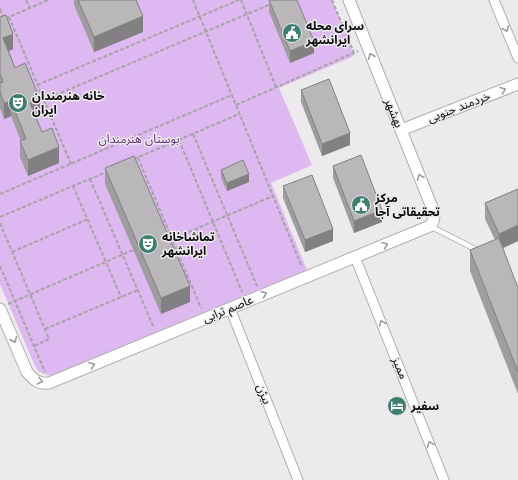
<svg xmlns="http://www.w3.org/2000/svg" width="518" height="480" font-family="'DM Sans','Noto Sans Arabic',sans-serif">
  <rect width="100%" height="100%" fill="#eceaed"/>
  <path fill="#ddb8f1" d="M0,0H332L354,56L279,88L312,165L271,183L307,270L51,376L39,372L34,364L0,284Z"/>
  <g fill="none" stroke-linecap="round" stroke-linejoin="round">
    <defs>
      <path id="service" d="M430,226L477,250"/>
      <path id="minor" d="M494,0L518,58
        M355,257L444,480
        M230,308L298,480"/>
      <path id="tertiary" d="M401,130L518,84
        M0,309L27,372C34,380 38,384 49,383L430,226C435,221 434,216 433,210L349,0"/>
    </defs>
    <use href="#service" stroke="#afaeb0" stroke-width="6"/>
    <use href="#minor" stroke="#afaeb0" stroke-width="11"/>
    <use href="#tertiary" stroke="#afaeb0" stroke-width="13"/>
    <path stroke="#a6a4a7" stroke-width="2" stroke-dasharray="4 2" stroke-linecap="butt" d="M26,0L30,8
      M193,0L302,267
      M241,0L276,87
      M332,0L354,53
      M0,9L4,18
      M9,17L71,164
      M0,21L48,0
      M37,85L239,0
      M44,100L271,4
      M236,105L358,51
      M193,134L257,286
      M179,140L242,292
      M138,158L201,308
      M134,159L239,114
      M90,179L154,328
      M73,186L121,297
      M0,194L232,95
      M0,217L106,172
      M0,223L49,339L34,346
      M172,239L273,196
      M12,252L88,219
      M0,266L45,372
      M8,304L133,250
      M45,329L138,290"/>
    <use href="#service" stroke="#fff" stroke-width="4.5"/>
    <use href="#minor" stroke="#fff" stroke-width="9"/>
    <use href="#tertiary" stroke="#fff" stroke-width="11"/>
  </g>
  <path fill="#9f9da0" d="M74,0H136L143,32L94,52L74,5Z
    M269,0L314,53L290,63L269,12Z
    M0,17L13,49L9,51L15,68L40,114L35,116L42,132L59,163L28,176L20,157V141H21L11,116L4,119L0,108Z
    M301,90L350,145L322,156L301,102Z
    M333,166L382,222L354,233L333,178Z
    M105,168L190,302L161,314L105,184Z
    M221,170L249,182L227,191L221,178Z
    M283,186L333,241L305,252L283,198Z
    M518,189V241L502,248L518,288V394L470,271V250L495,240L485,219V203Z"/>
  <path fill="#828082" d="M143,16V32L94,52V37Z
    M13,34V49L3,54V38Z
    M314,41V53L290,63V51Z
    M40,99V114L30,118V103Z
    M11,101V116L4,119V103Z
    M350,133V145L322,156V144Z
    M59,147V163L28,176V160Z
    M249,174V182L227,191V183Z
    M382,210V222L354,233V221Z
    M518,225V241L499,250V234Z
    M333,229V241L305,252V240Z
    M190,286V302L161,314V298Z"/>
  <path fill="#b9b7ba" stroke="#828082" d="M78,0H136L143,16L94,37Z
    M269,0H297L314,41L290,51Z
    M6,15L13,34L3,38L15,68L25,63L40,99L30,103L42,132L52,128L59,147L28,160L20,141L26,139L11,101L4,103L0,92V83L3,82L0,74V17Z
    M329,79L350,133L322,144L301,90Z
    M361,155L382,210L354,221L333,166Z
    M134,156L190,286L161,298L105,168Z
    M243,160L249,174L227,183L221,170Z
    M312,175L333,229L305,240L283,186Z
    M518,189V225L499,234L485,203Z
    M499,238L518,288V372L470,250Z"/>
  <defs><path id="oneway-chevron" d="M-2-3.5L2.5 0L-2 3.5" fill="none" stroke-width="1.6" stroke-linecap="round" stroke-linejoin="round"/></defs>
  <g stroke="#9e9d9e">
    <use href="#oneway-chevron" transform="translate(506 29) rotate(68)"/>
    <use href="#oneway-chevron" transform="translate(371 56) rotate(-112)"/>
    <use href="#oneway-chevron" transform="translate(503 90) rotate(-21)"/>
    <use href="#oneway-chevron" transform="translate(420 177) rotate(-112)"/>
    <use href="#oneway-chevron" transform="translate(385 245) rotate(-22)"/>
    <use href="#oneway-chevron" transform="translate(264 294) rotate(-22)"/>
    <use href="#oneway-chevron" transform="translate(382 323) rotate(-112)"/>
    <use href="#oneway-chevron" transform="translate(14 340) rotate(67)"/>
    <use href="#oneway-chevron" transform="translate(92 365) rotate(-22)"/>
    <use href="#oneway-chevron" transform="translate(40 381) rotate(14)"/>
    <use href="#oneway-chevron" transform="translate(430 444) rotate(-112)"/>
  </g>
  <defs>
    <symbol id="civic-disc" viewBox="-11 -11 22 22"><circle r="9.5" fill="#3e7e6d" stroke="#eceaed"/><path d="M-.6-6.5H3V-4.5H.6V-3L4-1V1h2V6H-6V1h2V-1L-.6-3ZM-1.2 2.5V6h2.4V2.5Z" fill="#fff"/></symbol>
    <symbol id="theatre-disc" viewBox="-11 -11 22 22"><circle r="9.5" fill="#3e7e6d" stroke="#eceaed"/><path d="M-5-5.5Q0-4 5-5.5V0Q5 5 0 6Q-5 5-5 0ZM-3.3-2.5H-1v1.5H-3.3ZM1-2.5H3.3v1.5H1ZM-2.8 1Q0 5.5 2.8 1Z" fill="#fff"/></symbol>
    <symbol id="hotel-disc" viewBox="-11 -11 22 22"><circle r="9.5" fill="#3e7e6d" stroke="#eceaed"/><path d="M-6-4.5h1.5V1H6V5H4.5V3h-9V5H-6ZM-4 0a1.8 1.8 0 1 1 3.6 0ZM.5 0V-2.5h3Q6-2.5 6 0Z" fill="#fff"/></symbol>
  </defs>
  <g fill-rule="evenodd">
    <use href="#civic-disc" x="281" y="22" width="22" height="22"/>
    <use href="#theatre-disc" x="7" y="92" width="22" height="22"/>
    <use href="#civic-disc" x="350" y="194" width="22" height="22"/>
    <use href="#theatre-disc" x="137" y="233" width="22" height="22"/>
    <use href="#hotel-disc" x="386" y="395" width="22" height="22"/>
  </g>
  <g text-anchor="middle" stroke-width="3" stroke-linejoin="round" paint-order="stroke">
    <g font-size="12" font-weight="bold" fill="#0c0b0c" stroke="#eceaed" text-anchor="start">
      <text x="306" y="30">سرای محله<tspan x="306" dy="14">ایرانشهر</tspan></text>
      <text x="32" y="100">خانه هنرمندان<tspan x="32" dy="14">ایران</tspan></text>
      <text x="375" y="202">مرکز<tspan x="375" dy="14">تحقیقاتی آجا</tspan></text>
      <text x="162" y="241">تماشاخانه<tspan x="162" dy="14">ایرانشهر</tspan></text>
      <text x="411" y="410">سفیر</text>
    </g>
    <g font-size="12" fill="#0c0b0c" stroke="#eceaed">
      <text transform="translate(459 107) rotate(-21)" y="4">خردمند جنوبی</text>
      <text transform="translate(394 113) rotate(68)" y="4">بهشهر</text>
      <text transform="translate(228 309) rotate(-22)" y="4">عاصم ترابی</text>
      <text transform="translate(400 368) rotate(68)" y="4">ممیز</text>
      <text transform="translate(264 394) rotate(68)" y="4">بیژن</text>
    </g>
    <g font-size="12" fill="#662e81" stroke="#eceaed">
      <text x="139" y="143">بوستان هنرمندان</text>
    </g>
  </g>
</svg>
